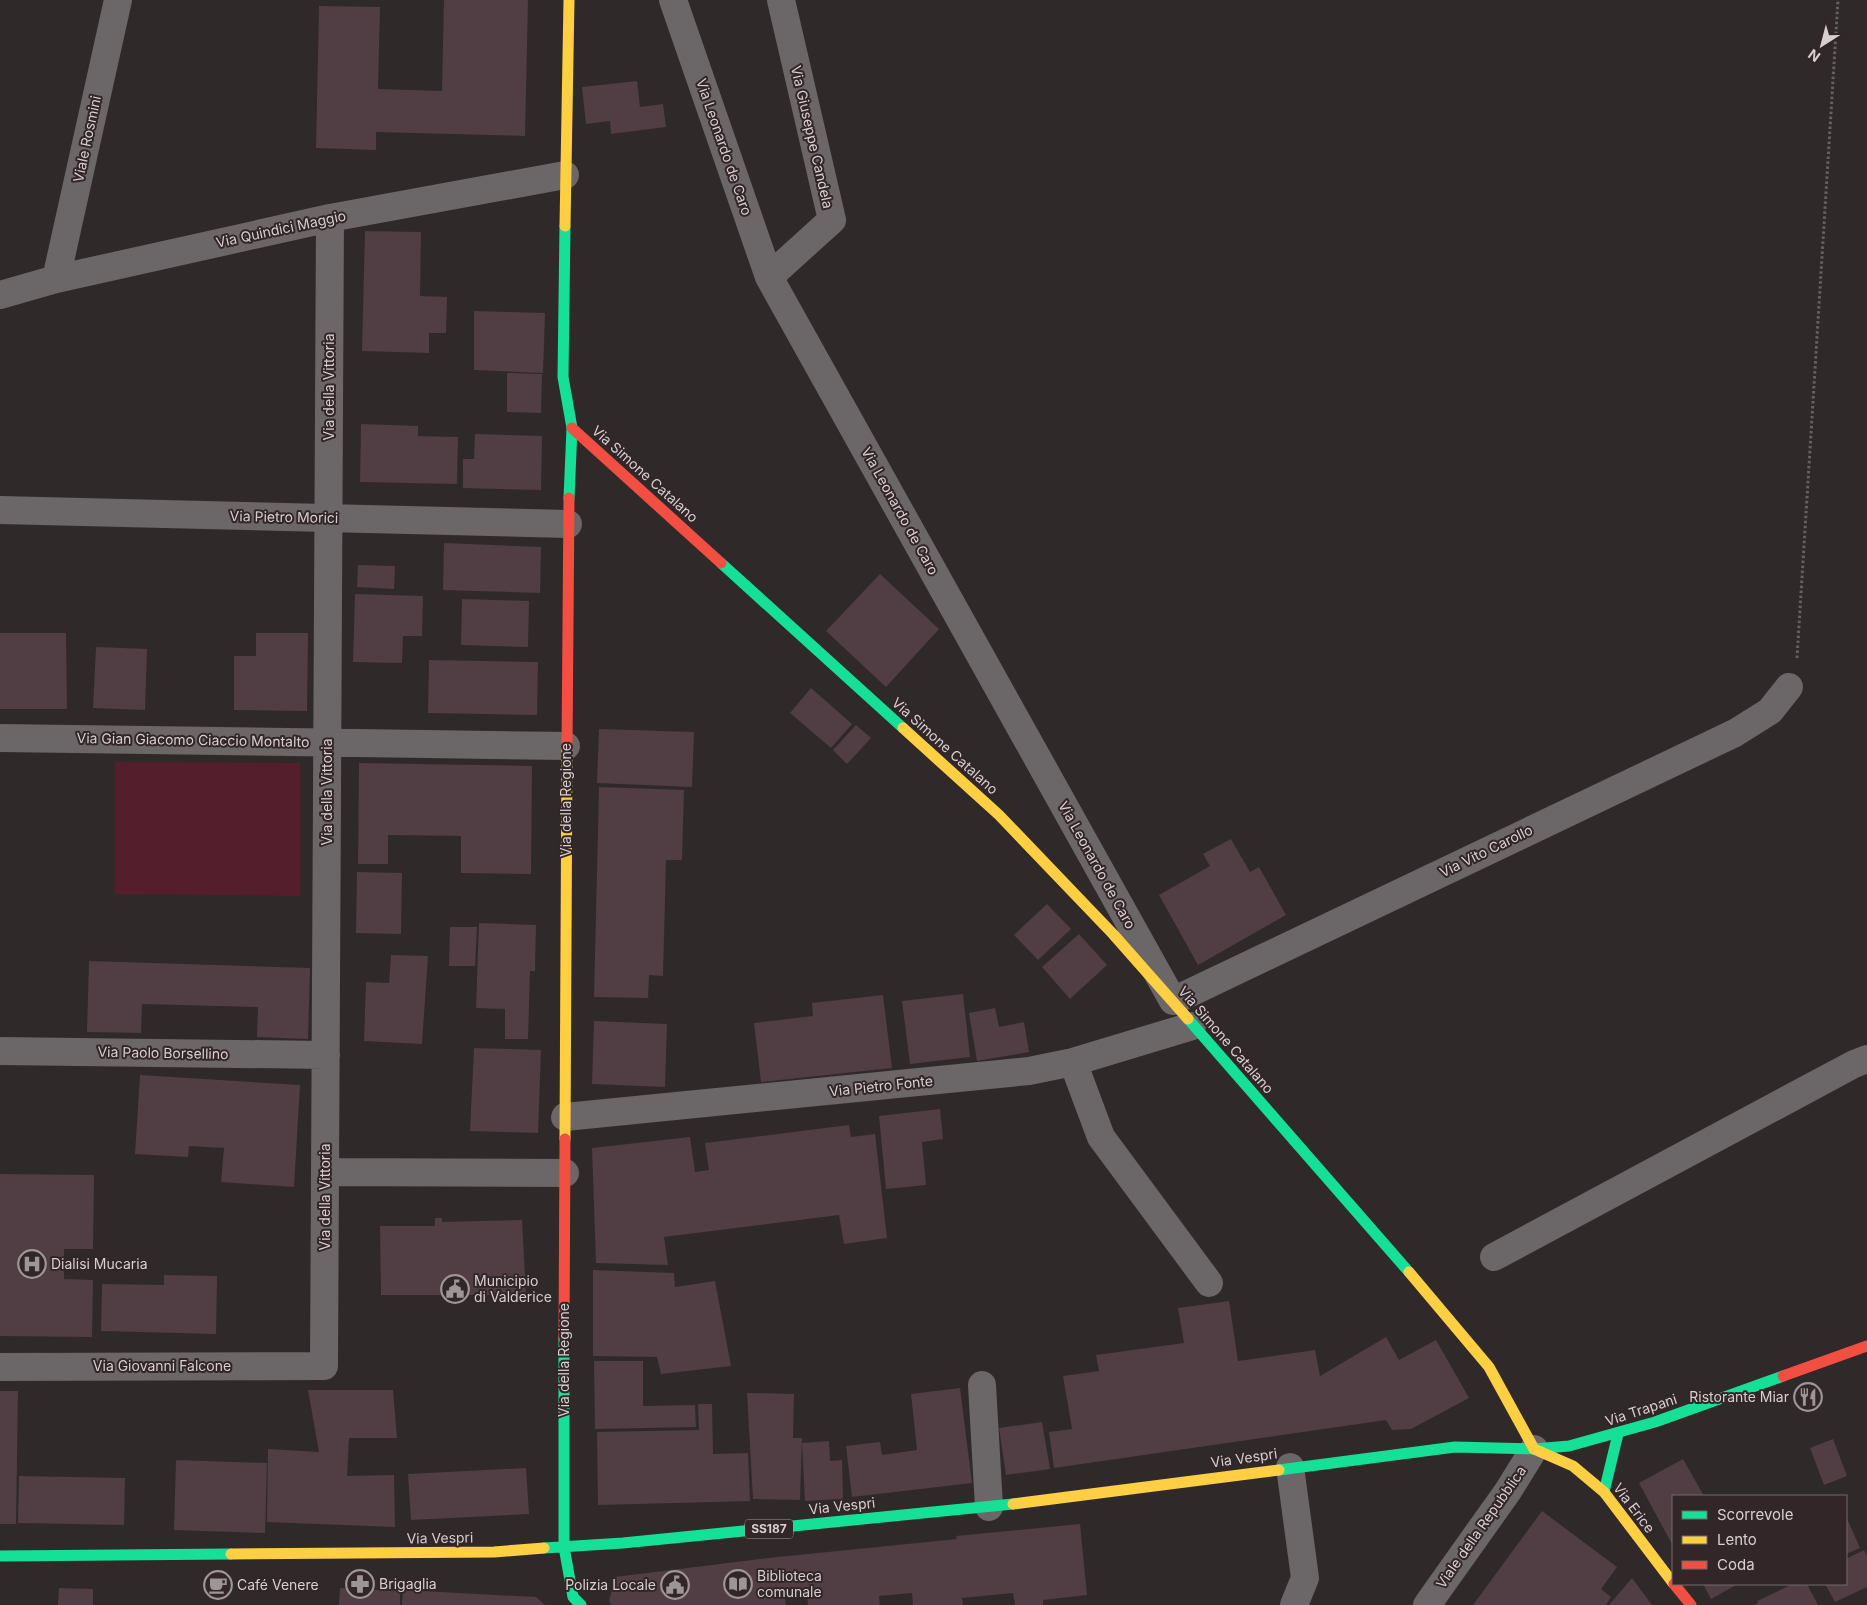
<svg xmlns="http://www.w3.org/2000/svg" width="1867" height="1605" font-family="Inter,sans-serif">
  <rect width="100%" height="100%" fill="#2f292a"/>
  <path fill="#541e2d" d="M115,762L300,763V896L115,894Z"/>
  <path fill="#513d44" d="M444,0H528L525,136L376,132V150L316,148L319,6L380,7L378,89L442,91Z
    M637,81L640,107L663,104L666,127L611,134L610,121L586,124L582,87Z
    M365,231L421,232L420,296L447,297L446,333H429V353L362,351Z
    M474,311L545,313L543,373L474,370Z
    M507,373L542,374L541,413L507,412Z
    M361,424L418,426V436L458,437L457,484L360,482Z
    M475,434L542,436L541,490L463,488V459H474Z
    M444,543L541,547L540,593L443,590Z
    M358,565L395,566L394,589L357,587Z
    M880,574L939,629L886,687L826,631Z
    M355,594L423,596L422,636H403L402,663L353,662Z
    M462,599L529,601L528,647L461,645Z
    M0,633H66L67,709H0Z
    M256,633H308L307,711L234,710V656H256Z
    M96,647L147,649L145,710L93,708Z
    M429,660L538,662L537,715L428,713Z
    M811,688L852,724L831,748L790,713Z
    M856,725L871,738L847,764L833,750Z
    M599,729L694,732L692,787L597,783Z
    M359,763L532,766L531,874L461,873V836L388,835V864H358Z
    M599,787L684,790L682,860H666L663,976L649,975L648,998L594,997Z
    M1231,839L1250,872L1259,867L1286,915L1198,965L1159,895L1210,866L1203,854Z
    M357,872L402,873L401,934L356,933Z
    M1047,904L1071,929L1038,960L1014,935Z
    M479,923L536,925L535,971H530L528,1039H505V1009L476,1008Z
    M450,927H477L475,966H449Z
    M1079,934L1107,965L1070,999L1042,967Z
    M391,955L428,956L422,1044L364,1041L366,982L389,983Z
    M89,961L310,968L308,1039L257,1037L258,1007L142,1004L141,1033L87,1032Z
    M963,994L970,1057L910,1064L902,1001Z
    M883,995L892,1068L761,1082L754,1023L813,1016L812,1003Z
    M995,1008L999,1027L1024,1022L1029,1052L977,1061L969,1013Z
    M594,1021L667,1024L665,1087L592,1084Z
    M474,1048L541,1050L538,1133L470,1131Z
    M140,1075L300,1085L294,1187L221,1182L224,1148L189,1146L188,1157L135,1154Z
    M940,1109L943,1139L922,1142L926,1185L886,1189L879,1116Z
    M849,1125L851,1137L875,1134L887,1238L844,1244L839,1215L664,1237L668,1265L596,1263L592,1148L690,1137L695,1172L709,1170L705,1143Z
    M0,1174L94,1175L93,1249H64V1279L93,1280L92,1337L0,1336Z
    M435,1218H442V1222L522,1220L526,1295H381L380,1226H435Z
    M593,1270L674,1273L675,1287L715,1281L731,1366L661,1374L657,1357L593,1356Z
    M164,1275L217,1276L216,1334L101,1331L102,1284L164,1285Z
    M1229,1301L1238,1361L1315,1350L1320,1376L1386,1337L1399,1360L1436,1340L1469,1398L1411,1429L1392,1430L1386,1420L1054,1468L1049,1432L1072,1429L1063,1376L1099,1371L1096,1355L1184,1343L1178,1308Z
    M594,1361H643V1406L695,1405L696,1427L595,1429Z
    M960,1388L972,1483L852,1497L846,1446L880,1442L882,1455L917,1450L911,1394Z
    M308,1390H393L397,1438H349L347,1476L394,1475L395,1527L267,1522L268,1449L319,1452Z
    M0,1391H18L16,1524H0Z
    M747,1393L794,1394L793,1438H802L800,1500L753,1499Z
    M698,1404H712L713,1454L748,1453L750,1501L598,1505L597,1432L699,1430Z
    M1042,1422L1050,1469L1006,1475L999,1428Z
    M1833,1439L1847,1476L1824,1485L1810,1448Z
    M829,1441L830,1461L842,1460L843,1499L805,1501L802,1443Z
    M1683,1459L1704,1496H1673V1546L1639,1483Z
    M176,1460L267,1463L265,1533L174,1530Z
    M526,1468L529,1514L411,1520L408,1474Z
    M19,1476L125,1478L124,1525L18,1523Z
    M1542,1511L1617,1567L1601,1589L1611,1597L1606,1605H1473Z
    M1846,1516L1860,1548L1846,1554Z
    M1080,1524L1087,1595L1043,1600V1605H1015L1013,1593L962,1598L963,1605H913L912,1593L879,1596L880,1605H808L807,1591L784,1592L786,1605H612L609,1602L615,1577L768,1558L957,1539L956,1536Z
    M1864,1550L1867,1556V1587L1835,1602L1825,1584H1846V1559Z
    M1632,1578L1652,1605H1609Z
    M1703,1584H1738L1711,1599Z
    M1793,1584H1807L1818,1605H1754L1758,1603L1757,1601Z
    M59,1588L93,1589V1605H58Z
    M340,1588L400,1591V1605H339Z
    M403,1590L536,1597L545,1605H402Z"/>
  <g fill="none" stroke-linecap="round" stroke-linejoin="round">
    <path stroke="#666162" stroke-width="3" stroke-dasharray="2.5 2.5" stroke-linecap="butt" d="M1797,658L1838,0"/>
    <path stroke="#6b6667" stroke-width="28" d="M673,0L769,277L1173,1001L1735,733L1770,711L1789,687
      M769,277L832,220L781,0
      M56,279L118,0
      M0,295L56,279L330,218L565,175
      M0,510L568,524
      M0,738L566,746
      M0,1051L326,1055
      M1073,1062L1101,1137L1209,1283
      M565,1117L1029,1071L1073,1062L1192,1026
      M325,1172L565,1173
      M1494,1257L1854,1064L1867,1059
      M0,1367L324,1366L330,218
      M982,1385L989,1507
      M1290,1467L1305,1578L1294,1605
      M1427,1605L1508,1491L1534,1449"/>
    <path stroke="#16e098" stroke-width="11" d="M565,226L563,377L572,428L569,498
      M721,563L903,728
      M1188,1019L1409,1272
      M564,1338V1547L573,1597L581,1605
      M1279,1470L1455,1447L1534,1449L1569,1446L1655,1422L1783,1376
      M1604,1492L1618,1434
      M544,1548L623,1543L1013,1504
      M0,1556L231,1554"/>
    <path stroke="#ffcf43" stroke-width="11" d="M565,226L569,0
      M903,728L999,815L1113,934L1188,1019
      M565,1139L567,749
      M1409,1272L1489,1367L1534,1449L1573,1466L1604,1492L1673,1583
      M1013,1504L1279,1470
      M231,1554L494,1552L544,1548"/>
    <path stroke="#f24e42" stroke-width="11" d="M572,428L721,563
      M567,749L569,498
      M564,1338L565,1139
      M1783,1376L1867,1346
      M1674,1584L1691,1605"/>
  </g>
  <defs>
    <symbol id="hospital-ring" viewBox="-11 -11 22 22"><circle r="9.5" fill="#322628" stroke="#9d9596" stroke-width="1.5"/><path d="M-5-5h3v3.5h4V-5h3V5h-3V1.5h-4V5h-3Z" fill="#9d9596"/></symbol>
    <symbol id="civic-ring" viewBox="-11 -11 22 22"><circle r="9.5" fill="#322628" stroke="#9d9596" stroke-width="1.5"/><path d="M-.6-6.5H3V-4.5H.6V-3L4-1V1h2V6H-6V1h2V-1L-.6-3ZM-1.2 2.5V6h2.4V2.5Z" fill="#9d9596"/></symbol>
    <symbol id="restaurant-ring" viewBox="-11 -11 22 22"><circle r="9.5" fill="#322628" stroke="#9d9596" stroke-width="1.5"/><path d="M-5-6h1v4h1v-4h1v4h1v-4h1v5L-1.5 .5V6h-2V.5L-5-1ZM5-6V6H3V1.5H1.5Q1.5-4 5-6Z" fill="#9d9596"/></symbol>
    <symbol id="pharmacy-ring" viewBox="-11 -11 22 22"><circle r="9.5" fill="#322628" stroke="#9d9596" stroke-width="1.5"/><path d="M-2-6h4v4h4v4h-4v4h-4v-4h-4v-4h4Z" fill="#9d9596"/></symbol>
    <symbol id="library-ring" viewBox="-11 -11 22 22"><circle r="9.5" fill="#322628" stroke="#9d9596" stroke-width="1.5"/><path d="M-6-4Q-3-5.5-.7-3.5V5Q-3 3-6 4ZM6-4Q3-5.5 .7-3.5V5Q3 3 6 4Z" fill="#9d9596"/></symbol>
    <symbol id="cafe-ring" viewBox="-11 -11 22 22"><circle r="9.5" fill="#322628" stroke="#9d9596" stroke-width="1.5"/><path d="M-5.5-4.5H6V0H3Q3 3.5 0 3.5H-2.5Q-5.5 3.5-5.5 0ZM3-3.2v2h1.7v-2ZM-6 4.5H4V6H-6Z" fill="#9d9596"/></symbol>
  </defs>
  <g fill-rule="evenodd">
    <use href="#hospital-ring" x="16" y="1248" width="32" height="32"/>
    <use href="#civic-ring" x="439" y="1273" width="32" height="32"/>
    <use href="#restaurant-ring" x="1792" y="1381" width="32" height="32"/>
    <use href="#pharmacy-ring" x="344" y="1568" width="32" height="32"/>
    <use href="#library-ring" x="722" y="1568" width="32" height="32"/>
    <use href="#cafe-ring" x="202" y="1569" width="32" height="32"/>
    <use href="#civic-ring" x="659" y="1569" width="32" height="32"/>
  </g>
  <g text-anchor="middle" stroke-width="4" stroke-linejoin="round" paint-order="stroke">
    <rect fill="#322628" stroke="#a69c9e" stroke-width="1" x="745" y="1519.5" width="48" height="19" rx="4"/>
    <g font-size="12" font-weight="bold" fill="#d8cfd0">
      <text x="769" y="1533">SS187</text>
    </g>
    <g font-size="14" fill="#d8cfd0" stroke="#322628">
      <text transform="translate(812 137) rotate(77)" y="5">Via Giuseppe Candela</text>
      <text transform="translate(87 139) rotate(-78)" y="5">Viale Rosmini</text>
      <text transform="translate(724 147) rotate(71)" y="5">Via Leonardo de Caro</text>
      <text transform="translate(281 229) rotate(-12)" y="5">Via Quindici Maggio</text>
      <text transform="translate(329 387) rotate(-90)" y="5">Via della Vittoria</text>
      <text transform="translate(645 474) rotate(42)" y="5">Via Simone Catalano</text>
      <text transform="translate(900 511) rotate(61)" y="5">Via Leonardo de Caro</text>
      <text transform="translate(284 517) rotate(1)" y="5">Via Pietro Morici</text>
      <text transform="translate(193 740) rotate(1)" y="5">Via Gian Giacomo Ciaccio Montalto</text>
      <text transform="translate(945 746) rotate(42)" y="5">Via Simone Catalano</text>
      <text transform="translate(327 792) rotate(-90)" y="5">Via della Vittoria</text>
      <text transform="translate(566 800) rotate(-90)" y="5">Via della Regione</text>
      <text transform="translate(1486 851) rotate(-26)" y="5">Via Vito Carollo</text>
      <text transform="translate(1097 865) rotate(61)" y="5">Via Leonardo de Caro</text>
      <text transform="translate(1226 1040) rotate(49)" y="5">Via Simone Catalano</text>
      <text transform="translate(163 1053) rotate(1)" y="5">Via Paolo Borsellino</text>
      <text transform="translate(881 1086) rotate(-6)" y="5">Via Pietro Fonte</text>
      <text transform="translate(325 1197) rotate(-90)" y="5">Via della Vittoria</text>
      <text transform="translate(564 1360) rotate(-90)" y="5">Via della Regione</text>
      <text x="162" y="1371">Via Giovanni Falcone</text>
      <text transform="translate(1641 1410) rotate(-18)" y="5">Via Trapani</text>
      <text transform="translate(1244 1458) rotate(-8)" y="5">Via Vespri</text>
      <text transform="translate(842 1506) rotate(-6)" y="5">Via Vespri</text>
      <text transform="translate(1634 1508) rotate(53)" y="5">Via Erice</text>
      <text transform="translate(1481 1527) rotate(-55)" y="5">Viale della Repubblica</text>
      <text transform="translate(440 1538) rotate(-1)" y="5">Via Vespri</text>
    </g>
    <g font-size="14" fill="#d8cfd0" stroke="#322628" text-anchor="start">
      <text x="51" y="1269">Dialisi Mucaria</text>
      <text x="474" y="1286">Municipio<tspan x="474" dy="16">di Valderice</tspan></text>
      <text x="1789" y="1402" text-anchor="end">Ristorante Miar</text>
      <text x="757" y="1581">Biblioteca<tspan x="757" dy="16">comunale</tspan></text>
      <text x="379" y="1589">Brigaglia</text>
      <text x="237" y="1590">Café Venere</text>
      <text x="656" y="1590" text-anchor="end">Polizia Locale</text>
    </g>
  </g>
  <rect x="1672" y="1495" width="175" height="90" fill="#322628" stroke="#746a6b"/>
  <rect x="1682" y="1511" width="25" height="8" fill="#16e098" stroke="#746a6b"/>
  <text x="1717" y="1520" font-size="15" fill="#d8cfd0">Scorrevole</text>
  <rect x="1682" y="1536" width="25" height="8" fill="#ffcf43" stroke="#746a6b"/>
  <text x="1717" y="1545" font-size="15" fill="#d8cfd0">Lento</text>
  <rect x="1682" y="1561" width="25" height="8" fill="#f24e42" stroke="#746a6b"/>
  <text x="1717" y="1570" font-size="15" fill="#d8cfd0">Coda</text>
  <g transform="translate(1822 45) rotate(216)" stroke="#322628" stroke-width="4" paint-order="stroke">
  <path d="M0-4L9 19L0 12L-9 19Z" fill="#d8cfd0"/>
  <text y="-8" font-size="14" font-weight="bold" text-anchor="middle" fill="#d8cfd0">N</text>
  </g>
</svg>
